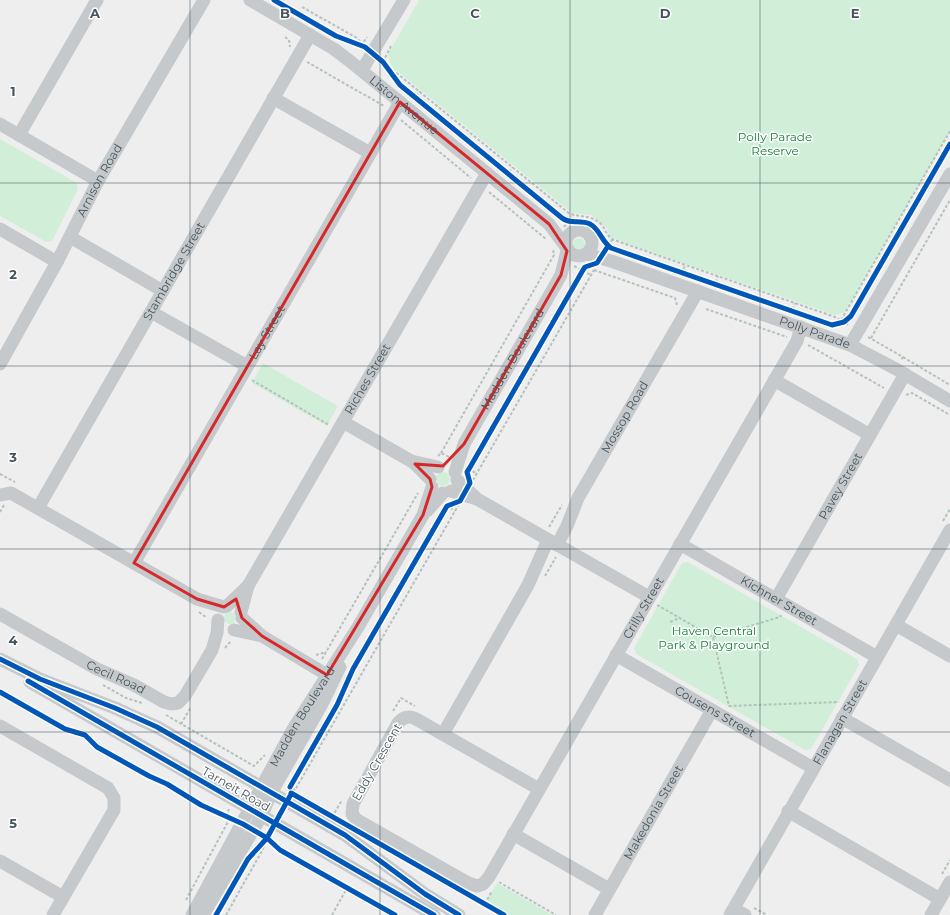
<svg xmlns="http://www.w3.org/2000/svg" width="950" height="915" font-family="Montserrat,sans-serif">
  <rect width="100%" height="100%" fill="#efeeee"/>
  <path fill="#d1efd8" d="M419,0H950V131L845,312L835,315L628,244L611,237L606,227L591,215L572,213L391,66L388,54Z
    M0,139L77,183L78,189L52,241L46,242L0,216Z
    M573 244a6 6 0 1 1 12 0a6 6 0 1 1-12 0Z
    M263,363L338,406L327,426L252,383Z
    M436 479a7 7 0 1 1 14 0a7 7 0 1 1-14 0Z
    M688,562L857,659L859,665L811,749L805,750L636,654L634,648L682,563Z
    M224 618a6 6 0 1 1 12 0a6 6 0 1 1-12 0Z
    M497,883L552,915H508L486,902Z"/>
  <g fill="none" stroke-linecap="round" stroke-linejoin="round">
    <path stroke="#b4c2bc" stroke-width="2" stroke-dasharray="3 2" stroke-linecap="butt" d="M302,7L357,38L363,45
      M285,37L289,40L290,47
      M361,46L367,37
      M391,46L383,62L570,214C580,217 591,215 600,223C606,229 606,236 614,240L835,317L848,325
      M307,62L384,106
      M413,100L420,91
      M401,120L471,178
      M506,176L513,167
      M489,192L546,239
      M564,227L574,215
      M608,246L612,240
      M574,266L591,275
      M594,270L675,298L677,305
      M682,274L685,265
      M714,287L718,276
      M706,309L787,337
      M791,314L795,303
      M841,320L950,131
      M868,337L903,357L901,360
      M871,338L950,200
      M808,345L884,388
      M903,357L950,385
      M252,380L329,425
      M906,395L912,393L950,415
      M441,453L554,255L553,249
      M438,456L441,453L449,457
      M468,469L476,473
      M0,474L15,482
      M473,480L594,270
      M446,505L455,511
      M0,512L4,505
      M943,521L950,509
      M549,527L562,505
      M545,576L556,557
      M657,605L713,637L729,706L839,702
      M199,612L207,618
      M670,622L680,618
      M713,637L780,617L781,615
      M225,648L231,641
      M316,655L326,652
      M322,659L418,493
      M103,685L126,698L142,703
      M393,711L401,698L415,706
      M166,715L254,766L265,755
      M181,724L191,707
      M288,786L295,790L459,504
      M226,816L229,809
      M332,817L342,800
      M942,874L950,860
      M499,882L556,915
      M186,900L230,818
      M485,904L492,891
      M754,908L767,915
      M226,915L263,849L267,838
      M332,915L347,888"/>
    <g stroke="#c5c9cb" stroke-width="13">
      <path id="s1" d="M250,0L334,49L351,62L549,224L566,247"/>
      <path d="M362,70L404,0"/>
      <path d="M273,98L370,153"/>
      <path d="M0,124L98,181"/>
      <path d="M19,135L97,0"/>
      <path d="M0,229L57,262"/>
      <circle cx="579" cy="243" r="13"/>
      <path d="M70,237L163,291"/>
      <path id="s2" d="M587,254L614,262L850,345L950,174"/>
      <path d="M151,312L247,366"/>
      <path d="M850,345L896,369L950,401"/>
      <path id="s3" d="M0,364L57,262L98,181L204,0"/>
      <path d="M774,380L870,435"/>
      <path d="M343,422L411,461L438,467"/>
      <path d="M413,462L430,479"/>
      <path id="s4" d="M455,472L464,444L561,275L567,251"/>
      <path d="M457,480L475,497"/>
      <path d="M451,491L477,499L649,597"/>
      <path d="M0,495L11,493L197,599L224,607"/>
      <path id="s5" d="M38,508L310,35"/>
      <path d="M427,511L443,493"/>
      <path id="s6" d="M680,544L877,657"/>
      <path id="s7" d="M557,545L567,526L578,498L698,291"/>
      <path id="s8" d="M134,563L400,102"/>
      <path id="s9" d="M776,599L905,374"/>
      <path d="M227,606L248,586"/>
      <path id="s10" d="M241,612L248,586L487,173"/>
      <path id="s11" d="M0,614L97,669L134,685L164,702L171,704L178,703L185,696L212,650L217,633L218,620"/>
      <path d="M242,618L261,635"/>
      <path d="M896,625L950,656"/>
      <path d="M234,630L262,636L334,679"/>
      <path id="s12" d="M616,655L813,768"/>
      <path d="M0,659L40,679L115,708L157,727L345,835L425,894L459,915"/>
      <path d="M30,682L434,915"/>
      <path d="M842,718L950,780"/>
      <path d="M0,726L108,788L114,798V810L53,915"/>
      <path d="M443,734L528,585L548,540"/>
      <path id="s13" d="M539,789L416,719C409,715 403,717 398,723L353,804L352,814L357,820L468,883L477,886L483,884L489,877L797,341L801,327"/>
      <path d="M788,811L940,899"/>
      <path d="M513,834L609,889"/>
      <path d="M0,861L63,897"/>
      <path d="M734,909L745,915"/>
      <path id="s14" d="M192,915L293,729L358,627L423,515L432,487"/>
      <path d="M203,915L262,815L271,793L322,704L340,667"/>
      <path id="s15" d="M595,915L712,710"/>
      <path id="s16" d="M730,915L950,530"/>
      <path d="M931,915L950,882"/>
    </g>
    <defs>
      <path id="cycleway" d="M274,0L336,36L365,47L383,62L400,85L562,218C570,225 580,219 590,224C600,229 601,241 611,248L832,325L844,322L851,316L950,144
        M0,659L40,679L115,708L157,727L345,835L425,894L459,915
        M28,681L434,915
        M0,692L65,729L85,735L97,747L149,776L167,784L201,805L243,824L267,838L248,859L216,915
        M290,787L337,705L353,669L447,506L460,501L470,483L467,472L469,469L583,270L585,267L597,263L608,246
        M291,793L504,915
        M290,796L267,838L280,850L395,915"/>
    </defs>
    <use href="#cycleway" stroke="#fff" stroke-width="8"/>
    <use href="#cycleway" stroke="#0057b8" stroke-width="5"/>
  </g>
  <path fill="none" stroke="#d62828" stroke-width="3" stroke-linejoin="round" d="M400,102L549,224L567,251L561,275L464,444L443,466L415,464L430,479L432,487L423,515L327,675L262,636L242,618L236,599L224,607L197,599L134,563Z"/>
  <path fill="none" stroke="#45545b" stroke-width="1" stroke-opacity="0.55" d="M190,0V915M380,0V915M570,0V915M760,0V915M0,183H950M0,366H950M0,549H950M0,732H950"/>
  <g text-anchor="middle" stroke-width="3" stroke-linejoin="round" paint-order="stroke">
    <g font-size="12" fill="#45545b" stroke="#fff">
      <text dy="4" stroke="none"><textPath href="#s1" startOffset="187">Liston Avenue</textPath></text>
      <text dy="4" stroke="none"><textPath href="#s3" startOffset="209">Arnison Road</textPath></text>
      <text dy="4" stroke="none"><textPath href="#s5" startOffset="273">Stambridge Street</textPath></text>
      <text dy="4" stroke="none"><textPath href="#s2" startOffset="241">Polly Parade</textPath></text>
      <text dy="4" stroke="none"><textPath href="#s8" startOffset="266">Lay Street</textPath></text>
      <text dy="4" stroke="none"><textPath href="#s4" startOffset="127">Madden Boulevard</textPath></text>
      <text dy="4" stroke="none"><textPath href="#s10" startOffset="266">Riches Street</textPath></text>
      <text dy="4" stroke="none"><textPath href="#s7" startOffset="145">Mossop Road</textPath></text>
      <text dy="4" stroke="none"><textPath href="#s9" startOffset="130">Pavey Street</textPath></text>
      <text dy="4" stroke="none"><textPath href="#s6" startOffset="114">Kichner Street</textPath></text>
      <text dy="4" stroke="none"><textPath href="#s13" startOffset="735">Crilly Street</textPath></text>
      <text dy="4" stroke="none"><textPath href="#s11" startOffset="132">Cecil Road</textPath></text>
      <text dy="4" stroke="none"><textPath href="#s12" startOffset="114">Cousens Street</textPath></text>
      <text dy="4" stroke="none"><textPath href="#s14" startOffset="227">Madden Boulevard</textPath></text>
      <text dy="4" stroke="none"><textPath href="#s16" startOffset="222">Flanagan Street</textPath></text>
      <text transform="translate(377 762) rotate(-60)" y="4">Eddy Crescent</text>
      <text transform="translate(236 789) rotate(30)" y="4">Tarneit Road</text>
      <text dy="4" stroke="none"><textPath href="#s15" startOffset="118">Makedonia Street</textPath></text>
    </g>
    <g font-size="12" fill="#137f39" stroke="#fff">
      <text x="775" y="141">Polly Parade<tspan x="775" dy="14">Reserve</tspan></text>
      <text x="714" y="635">Haven Central<tspan x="714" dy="14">Park &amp; Playground</tspan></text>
    </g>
  </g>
  <g font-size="13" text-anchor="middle" font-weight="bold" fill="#45545b" stroke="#fff" stroke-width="3" stroke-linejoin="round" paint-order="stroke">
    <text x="95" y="18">A</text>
    <text x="285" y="18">B</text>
    <text x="475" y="18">C</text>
    <text x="665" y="18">D</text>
    <text x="855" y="18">E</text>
    <text x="13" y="96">1</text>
    <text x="13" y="279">2</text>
    <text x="13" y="462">3</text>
    <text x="13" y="645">4</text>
    <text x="13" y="828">5</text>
  </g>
</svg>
